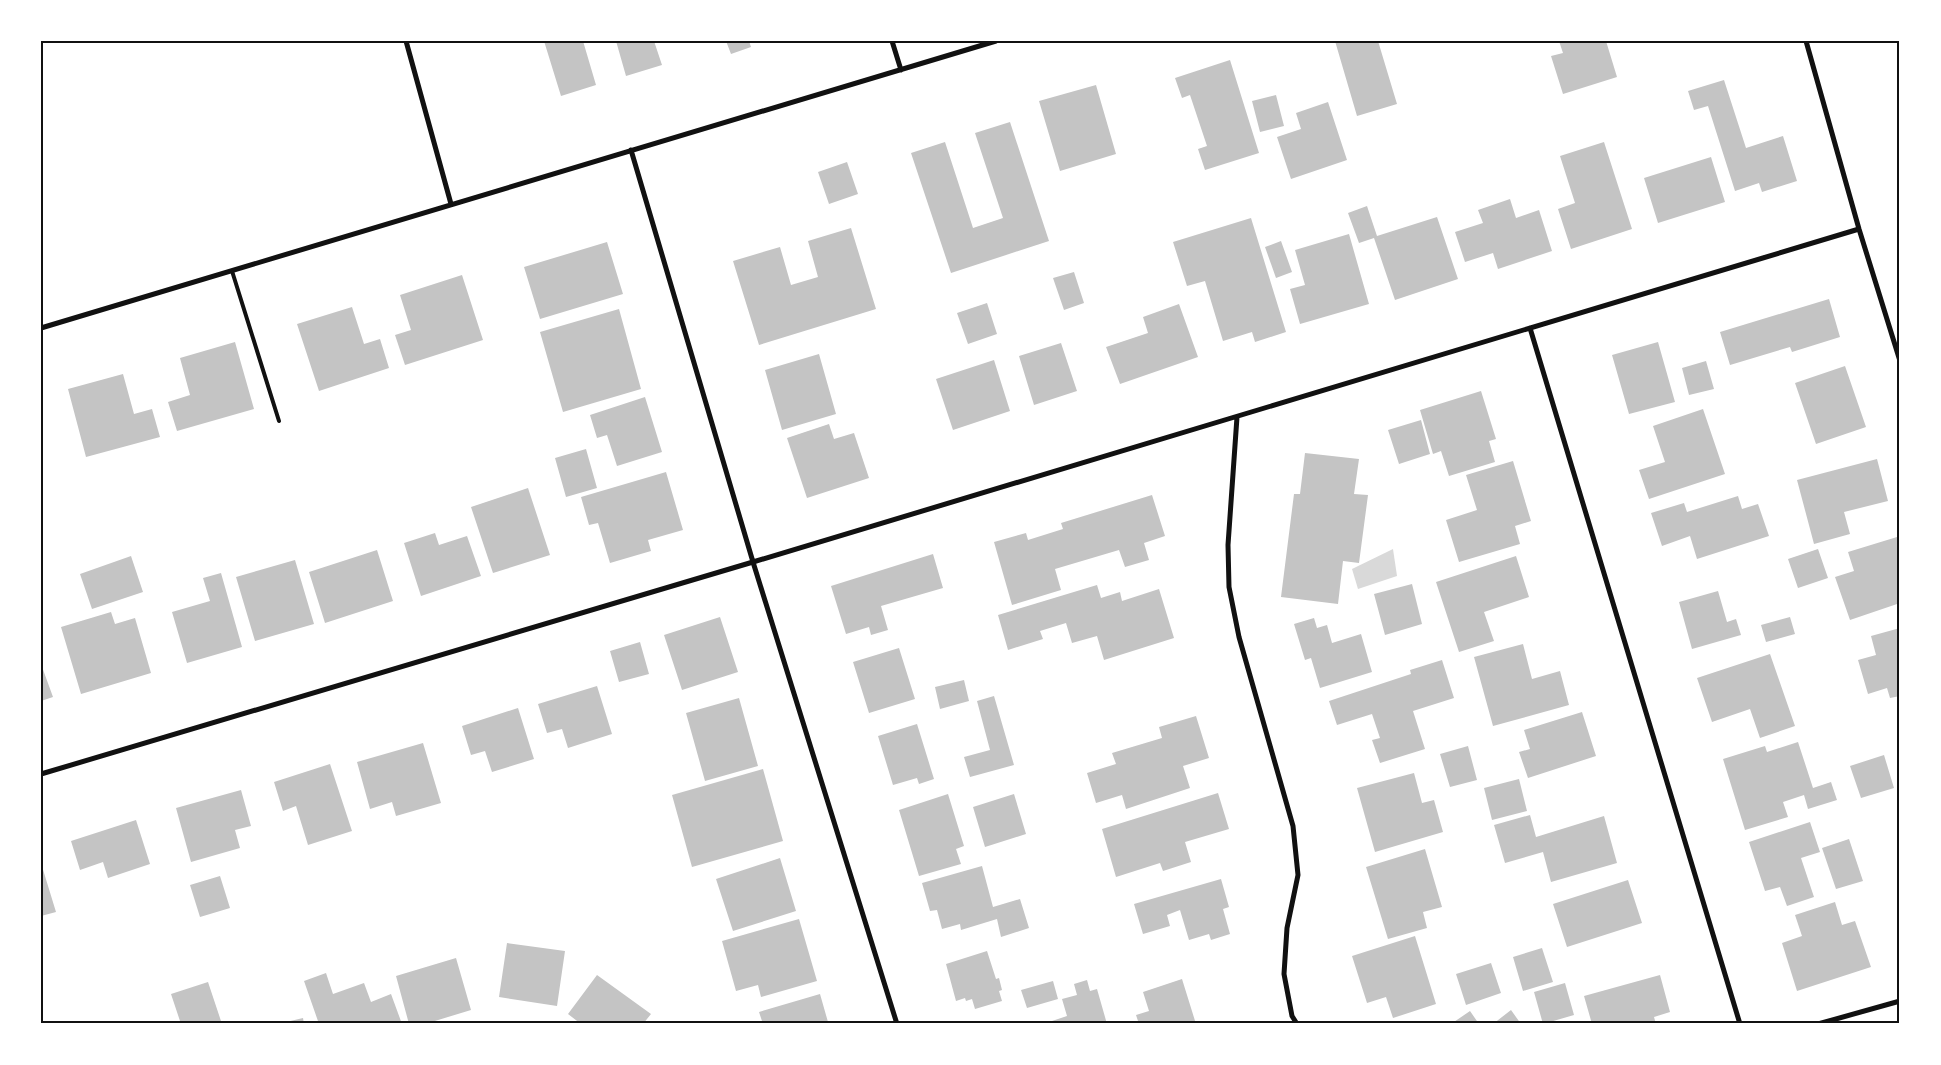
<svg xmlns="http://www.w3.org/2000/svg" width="1941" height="1065" font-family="'Source Sans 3',sans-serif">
  <rect width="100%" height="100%" fill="#fff"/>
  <path fill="#d9d9d9" d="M1393,549L1397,576L1358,589L1352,569Z"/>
  <path fill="#c4c4c4" d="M544,41H583L596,85L561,96Z
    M616,41H654L662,65L626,76Z
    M726,41H749L751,47L731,54Z
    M1335,41H1378L1397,104L1357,116Z
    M1559,41H1606L1617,77L1563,94L1551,56L1563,53Z
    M1230,60L1259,153L1205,170L1198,149L1207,146L1190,95L1182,98L1175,78Z
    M1724,80L1746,148L1783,136L1797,181L1762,192L1759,183L1735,191L1708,106L1694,110L1688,91Z
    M1096,85L1116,154L1060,171L1039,101Z
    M1276,95L1284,126L1260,132L1252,101Z
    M1328,102L1347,160L1291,179L1277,137L1301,129L1296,113Z
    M1010,122L1049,241L951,273L911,153L945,142L973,228L1003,218L975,133Z
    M1604,142L1632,229L1571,249L1558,209L1575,203L1560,156Z
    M1711,157L1725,202L1658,223L1644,178Z
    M847,162L858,194L829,204L818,172Z
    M1510,199L1516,218L1539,210L1552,251L1498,269L1493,253L1465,262L1455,232L1483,223L1478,210Z
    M1367,206L1377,236L1437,217L1458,279L1395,300L1374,238L1359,243L1348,213Z
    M1251,218L1286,332L1255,342L1252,332L1223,341L1205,281L1187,286L1173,242Z
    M851,228L876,309L759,345L733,261L780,247L791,285L818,277L808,241Z
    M1349,234L1369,304L1300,324L1290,289L1305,285L1295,250Z
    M1281,241L1292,272L1276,278L1265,247Z
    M607,242L623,294L540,319L524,267Z
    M1074,272L1084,303L1064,310L1053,278Z
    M462,275L483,340L405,365L395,335L411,330L400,295Z
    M1829,299L1840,337L1792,352L1790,347L1730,365L1720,332Z
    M987,303L997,334L968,344L957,313Z
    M1179,304L1198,357L1120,384L1106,347L1148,333L1143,317Z
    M352,307L364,344L380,339L389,368L319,391L297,324Z
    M619,309L641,389L563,412L540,332Z
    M235,342L254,409L177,431L168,402L190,395L180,358Z
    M1658,342L1675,402L1629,414L1612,355Z
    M1061,343L1077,391L1034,405L1019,356Z
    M819,354L836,414L782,430L765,370Z
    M994,360L1010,411L953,430L936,379Z
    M1706,361L1714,389L1689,395L1682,368Z
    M1845,366L1866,427L1816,444L1795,383Z
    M123,374L134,414L152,409L160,437L86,457L68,389Z
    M1481,391L1496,439L1489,441L1495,462L1449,476L1441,451L1433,454L1420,410Z
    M645,397L662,452L617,466L607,435L597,438L590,415Z
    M1703,409L1725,474L1649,499L1639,470L1665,462L1653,426Z
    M1421,420L1430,454L1399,464L1388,430Z
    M829,424L834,439L854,433L869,478L807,498L787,438Z
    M586,449L597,488L566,497L555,458Z
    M1305,453L1359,459L1354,494L1368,495L1359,563L1343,561L1338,604L1281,597L1294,494H1300Z
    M1877,459L1888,501L1844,512L1850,534L1814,544L1797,480Z
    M1513,461L1531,521L1515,526L1520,544L1459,562L1446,520L1477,510L1466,475Z
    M666,472L683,530L648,540L651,551L610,563L598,523L589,525L581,497Z
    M528,488L550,555L493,573L471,507Z
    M1152,495L1165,536L1144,543L1149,560L1125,567L1119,550L1055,569L1061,590L1012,605L994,542L1026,533L1028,540L1063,529L1061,523Z
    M1738,496L1742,509L1758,504L1769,536L1697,559L1690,536L1662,546L1651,513L1684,503L1687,512Z
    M435,533L439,545L467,536L481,576L421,596L404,543Z
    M1897,537L1900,544V603L1850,620L1835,577L1854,571L1848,552Z
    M1818,549L1828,578L1798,588L1788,559Z
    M377,550L393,601L325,623L309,572Z
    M933,554L943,588L881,606L888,630L871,635L869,627L846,634L831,586Z
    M131,556L143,592L92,609L80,574Z
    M1516,556L1529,597L1484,612L1494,641L1459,652L1436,582Z
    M295,560L314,624L255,641L236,577Z
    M221,573L242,647L187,663L172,612L210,601L203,578Z
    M1412,584L1422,624L1385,635L1374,594Z
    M1097,585L1101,598L1120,592L1122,601L1159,589L1174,638L1104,660L1097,636L1072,643L1066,623L1040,631L1043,639L1008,650L998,615Z
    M1718,591L1727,622L1736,619L1741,635L1692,649L1679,602Z
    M111,612L115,624L135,618L151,673L81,694L61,627Z
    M720,617L738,672L682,690L664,635Z
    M1790,617L1795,634L1766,642L1761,625Z
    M1314,618L1317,628L1327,625L1332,643L1361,634L1372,672L1320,688L1311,658L1305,660L1294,624Z
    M1900,628V696L1890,698L1887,688L1868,694L1858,660L1876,655L1871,636Z
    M640,642L649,674L619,682L610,651Z
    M1523,644L1532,679L1560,671L1569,705L1493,726L1474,657Z
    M899,648L915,699L869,713L853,662Z
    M1770,654L1795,726L1760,738L1750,709L1712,722L1697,678Z
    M1442,660L1454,698L1413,711L1425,749L1380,763L1372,740L1380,738L1372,714L1337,725L1329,701L1411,674L1410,670Z
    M41,664L53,697L41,701Z
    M964,680L969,701L940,709L935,687Z
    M597,686L612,734L568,748L562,729L547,733L538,704Z
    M994,696L1014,765L970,777L964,757L990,750L977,701Z
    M739,698L758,766L705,781L686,713Z
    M518,708L534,759L492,772L485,751L471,755L462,726Z
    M1582,712L1596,756L1528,778L1519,752L1530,749L1524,730Z
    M1196,716L1209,758L1183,766L1190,788L1126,809L1122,795L1096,803L1087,773L1116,764L1112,753L1162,738L1159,727Z
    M917,724L934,779L919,784L917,778L893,785L878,736Z
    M1798,742L1813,788L1831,782L1837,800L1808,809L1804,795L1783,802L1788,817L1745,830L1723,759L1765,746L1767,752Z
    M423,743L441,803L396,816L392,802L370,809L357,762Z
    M1468,746L1477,780L1450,787L1440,754Z
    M1884,755L1894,788L1861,798L1850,766Z
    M330,764L352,831L308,845L296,806L283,811L274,782Z
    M763,769L783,841L692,867L672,795Z
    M1414,773L1422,803L1434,800L1443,832L1375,852L1357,788Z
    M1519,779L1527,811L1492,820L1484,788Z
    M241,790L251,826L235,830L240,848L191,862L176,808Z
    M1218,793L1229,829L1185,842L1191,862L1163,871L1160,863L1116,877L1102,829Z
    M948,794L964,846L956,849L961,864L919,876L899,810Z
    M1014,794L1026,834L985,847L973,807Z
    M1530,815L1536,837L1604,816L1617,863L1551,882L1543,852L1505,863L1494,825Z
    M136,820L150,864L108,878L103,862L80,870L71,841Z
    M1810,822L1820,852L1801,858L1814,897L1787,906L1780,887L1765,891L1749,842Z
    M1849,839L1863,881L1836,889L1822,848Z
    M1425,849L1442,907L1423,912L1427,928L1388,939L1366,867Z
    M780,858L796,911L733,931L716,879Z
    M41,863L56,912L41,916Z
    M982,866L993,907L1020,899L1029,928L1001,937L997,919L961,930L960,924L942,929L937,910L930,911L922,883Z
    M220,876L230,908L200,917L190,885Z
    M1221,879L1229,907L1223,909L1230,934L1211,940L1209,934L1189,940L1180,910L1167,915L1170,926L1143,934L1134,904Z
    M1628,880L1642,923L1567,947L1553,904Z
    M1835,902L1842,925L1855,921L1871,967L1797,991L1782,943L1802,936L1795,915Z
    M799,919L817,981L761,997L758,985L736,991L722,941Z
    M1415,936L1436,1004L1393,1018L1386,997L1367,1003L1352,956Z
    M507,943L565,951L557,1006L499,997Z
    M1542,948L1553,982L1523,991L1513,957Z
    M987,951L996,979L999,978L1002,990L999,991L1002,1001L975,1009L972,999L966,1001L965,998L956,1001L946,964Z
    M456,958L471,1010L425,1024H409L396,976Z
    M1491,963L1501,993L1466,1005L1456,974Z
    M326,973L333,994L364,983L371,1002L391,994L402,1024H319L304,981Z
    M597,975L651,1014L643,1024H581L568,1014Z
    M1660,975L1670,1012L1654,1017L1656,1024H1592L1584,996Z
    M1182,979L1196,1024H1139L1136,1015L1149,1011L1143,992Z
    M1087,980L1090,991L1097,989L1107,1024H1043L1067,1016L1062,999L1077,995L1074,984Z
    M1053,981L1058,999L1027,1008L1021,990Z
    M208,982L222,1024H181L171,994Z
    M1565,983L1574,1015L1543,1024L1534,992Z
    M820,994L828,1022L822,1024H763L759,1012Z
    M1511,1010L1521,1024H1493Z
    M1470,1011L1479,1024H1451Z
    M303,1018L304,1024H283L282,1023Z"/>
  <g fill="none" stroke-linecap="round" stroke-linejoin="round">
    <path stroke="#111" stroke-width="4" d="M232,271L279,421"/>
    <path stroke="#111" stroke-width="5" d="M406,41L451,204
      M892,41L901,70
      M1806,41L1859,229L1900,361
      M631,150L753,562L897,1024
      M41,328L996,41
      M1530,328L1740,1024
      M1237,417L1228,545L1229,587L1239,637L1293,826L1298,875L1287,928L1284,974L1292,1016L1297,1024
      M41,774L753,562L1859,229
      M1818,1024L1900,1001"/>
  </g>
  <rect width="1941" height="1065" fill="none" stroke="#ffffff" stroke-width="85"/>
  <rect x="42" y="42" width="1856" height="980" fill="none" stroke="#111" stroke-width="2"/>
</svg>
